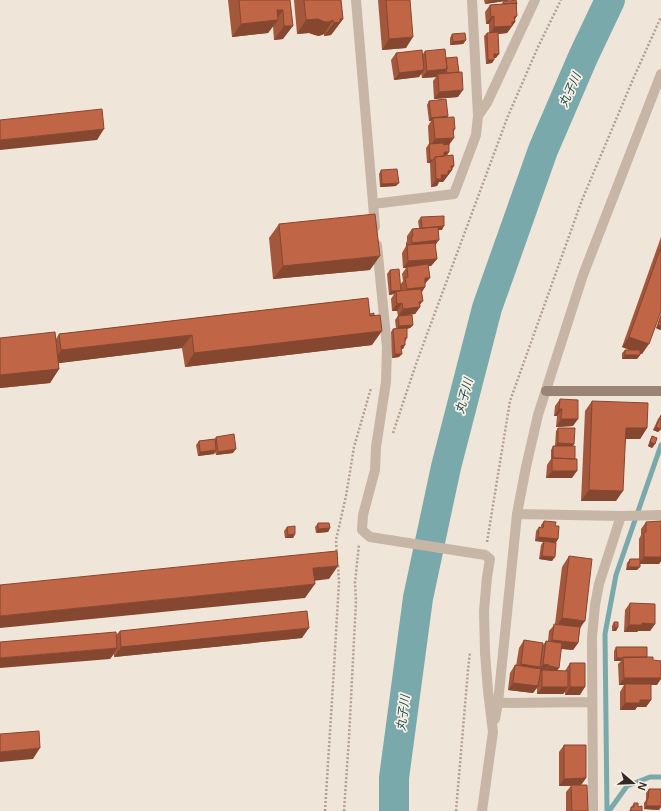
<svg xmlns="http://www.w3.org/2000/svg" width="661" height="811" font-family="Helvetica,'Noto Sans JP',sans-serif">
  <rect width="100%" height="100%" fill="#f0e5d9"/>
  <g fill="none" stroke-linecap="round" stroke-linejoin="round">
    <path stroke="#79a9ab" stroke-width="5" d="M607,811L605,634L616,575L661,445
      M609,811L627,786L650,777H661"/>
    <path stroke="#79a9ab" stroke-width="30" d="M394,811V778L418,598L446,467L487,308L543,150L583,57L610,0"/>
    <path stroke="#b39f90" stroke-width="2.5" stroke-dasharray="2 2" stroke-linecap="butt" d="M393,433L416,364L508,116L538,47L561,0
      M487,542L510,401L582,200L634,77L661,17
      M337,559L336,540L346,496L354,447L371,388
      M325,811L333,684L339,582L338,564
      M344,811L349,738L356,601L355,583L359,544
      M456,811L468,670L470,652"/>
    <path stroke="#c7b5a5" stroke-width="10" d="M356,0L375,227
      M472,0L478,116
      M373,204L454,194L476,135L478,116L487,103L535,0
      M377,245L387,347L386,382L376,447L375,470L363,515L362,530L370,537L479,554L485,555L490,559L487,577L484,611L485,653L488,691L493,732L482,811
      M517,514L621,516L661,515
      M498,703L592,702
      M495,719L498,703L517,514L526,467L538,415L583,275L661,74
      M593,811L592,637L595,605L599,584L621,516"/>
    <path stroke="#9a8477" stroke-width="10" d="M546,391H661"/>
  </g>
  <path fill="#a5573c" d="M228,0H290L283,39L274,40L273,26L268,33L232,37Z
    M294,0H341L343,19L331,35L324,36V34L319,36L315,35L309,33L297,34Z
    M378,0H410L406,48L382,50Z
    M484,0H512L485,4Z
    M503,2L517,4L515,22L507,33L498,34L496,58H494L492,63L486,64L484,36L487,33H489V24H486L485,12L490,5L502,4Z
    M452,34L466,40L463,44L450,45V38Z
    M425,51L446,58L459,72H458V97L434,99L433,81L436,77L422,78L421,73L419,77L394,80L391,60L396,53L422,55Z
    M429,101L447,117L455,129L454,131L449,145V152L447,155L444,156L452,170L443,182H439L437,186L431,187L430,163H427L426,148L429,144L428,126L431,121H429L427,105Z
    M381,170L396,186L380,187L379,174Z
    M421,217L442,230H438L435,245L437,259L431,266H428L425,284V287L422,292L420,307L415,314L398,316L397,311H392L391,299L394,294L389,295L387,274L390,270L400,285L403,281L402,274L406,268H403L402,253L406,246V243L407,241V236L412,229L419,228L418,221Z
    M279,224L370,270L273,279L269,238Z
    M661,237V311L642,354H640V355L637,359H622V353L625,350H629L622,347Z
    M368,298L372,345L185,367L182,348L58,363L59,369L50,383L0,388V338L56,339L59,334Z
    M661,313V329L660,330L656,328Z
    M398,316L413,325L410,328L407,329V338L405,342L403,349H402L399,357L392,358L391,332L393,329L396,328L395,320Z
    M560,399L573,426L556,427L557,416H554L555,406Z
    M592,401L647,428L640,439H626L616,501H581L585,411Z
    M661,415V429L658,432L653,430L658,419Z
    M558,428L574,444L572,446V478H546L547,465L551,459V450L553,446H555L556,431Z
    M652,436L655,444L652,448L648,446L650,440Z
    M216,437L233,453L216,455L215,452L214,454L198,456L196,445L199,441L215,439Z
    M544,521L555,526L558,539L556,543L552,561L539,559L541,545L543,542L535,541L536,531L539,527H541V525Z
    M661,521V561L659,564H640L637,570H626L627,563L630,559H639V539L641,535V529L646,522Z
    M318,523L330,528L328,532L316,533L315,527Z
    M287,527L295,534L293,538H285L284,531Z
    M569,556L580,628L578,643L573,650L561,649L557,671H565L570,663L580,695H565V692L563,694H537V688L533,693L508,690L510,673L515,665L516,666L519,648L524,640L543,645L546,641H548L549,631L555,624L562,567Z
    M630,603L655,624L650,631H638L637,632H624L625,610Z
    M614,622L618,627L616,631H612V626Z
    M120,631L302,638L114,657V654L110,659L116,635Z
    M616,647L647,657L657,685H651V700L646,707H637L635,710H620V692L624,685H619L618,664L621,661H614V651Z
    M564,745L586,778L581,785L588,811H566V792L571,786H559V752Z
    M649,789L659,810L644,809V803L646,800V793Z
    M634,803L642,811H629Z"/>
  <path fill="#864731" d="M493,0H512L485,4L488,1Z
    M277,10H283L276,20H278L268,33L232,37L241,24Z
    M494,16L489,24H486L491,17Z
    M517,16L513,22H515L507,33L489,35L494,27L514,17Z
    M318,19L333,20L324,34L319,36L315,35L309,33L297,34L306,20Z
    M340,19H343L331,35L324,36L334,23Z
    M284,26H293L283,39L274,40Z
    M413,37L406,48L382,50L389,39Z
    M466,40L463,44L450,45L453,42Z
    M494,54H499L496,58H491Z
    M488,60H494L492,63L486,64Z
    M447,69L442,77L438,74L436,77L422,78L427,71Z
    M424,70L419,77L394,80L399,73Z
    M463,90L458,97L434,99L439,92Z
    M448,116L446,120L433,118L431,121H429L431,118Z
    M104,129L97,140L0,150V140Z
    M454,138L449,145L430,147L435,139Z
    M444,152H449L447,155L442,156Z
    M430,160H433L430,163H427Z
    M451,166H454L451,171L452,170L443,182H439L437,186L431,187L436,179Z
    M399,183L396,186L380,187L382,184Z
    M444,226L442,230L419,231L422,228Z
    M439,240L434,247L407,250L412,243Z
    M380,256L370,270L273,279L283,266Z
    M437,259L431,266L408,268L407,267L406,268H403L408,261Z
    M425,278H430L424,285Z
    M425,287L420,294L402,296L407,289Z
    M391,291H401H396L394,294L389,295Z
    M423,301L418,307H420L415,314L398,316L403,309L419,302Z
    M402,303L397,311H392L397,304Z
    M413,325L410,328L396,330L399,326Z
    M658,325L661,326V329L660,330L656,328Z
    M382,331L372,345L185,367L194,353Z
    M192,335L182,348L52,364L61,350Z
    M629,337L649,344L642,354L622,347Z
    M405,345L403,349H399L401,346Z
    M395,354H402L399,357L392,358Z
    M625,355H640L637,359H622Z
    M59,369L50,383L0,388V375Z
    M559,409H562L557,416H554Z
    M561,419H578L573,426L556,427Z
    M656,427L661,429L658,432L653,430Z
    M626,428H647L640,439H619Z
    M650,442L655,444L652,448L648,446Z
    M558,443L574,444L572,447H555Z
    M236,449L233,453L216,455L218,452Z
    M216,450L214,454L198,456L200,452Z
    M552,471H577L572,478H546Z
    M589,490L623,491L616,501H581Z
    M330,528L328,532L316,533L318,529Z
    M295,534L293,538H285L288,535Z
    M538,537L558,539L555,543L535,541Z
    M542,556L555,557L552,561L539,559Z
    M644,557H661V561L659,564H639Z
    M338,566L329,579L304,582L313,568Z
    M628,567H640L637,570H626Z
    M315,584L305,598L0,628V616Z
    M562,618L585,621L578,631L554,629Z
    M642,623L655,624L650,631H638L637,632H624L629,625Z
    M618,627L616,631H612L615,628Z
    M309,628L302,638L114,657L121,647Z
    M552,640L578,643L573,650L547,647Z
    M117,648L110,659L0,668V658Z
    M623,657L621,661H614L617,658Z
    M521,664L540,667L535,674L516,672Z
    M543,664L549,665L544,672L542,670L541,672L538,671Z
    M549,666L559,668L554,675L544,674Z
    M624,678H661V679L657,685H619Z
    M513,683L538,686L533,693L508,690Z
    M542,687H568L563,694H537Z
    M570,687H585L580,695H565Z
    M640,700H651L646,707H637L635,710H620L625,703Z
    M40,748L33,759L0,762V752Z
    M586,778L581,785L559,786L564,779Z
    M646,806H661V807L659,810L644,809Z"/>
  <path fill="#c06546" stroke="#864731" d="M239,0H290L293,26H284L283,10H277L278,20L241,24Z
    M304,0H341L343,19H340V22L334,23L333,20L329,22H325L318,19L306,20Z
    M386,0H410L413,37L389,39Z
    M516,0L517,4L516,3L504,4L503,2Z
    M516,3L517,16L514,17L515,22H512V26L494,27V16L491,17L490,5Z
    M498,32L499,54H494V60H488L487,33Z
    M465,33L466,40L453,42L452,34Z
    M445,49L447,69L427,71L425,51Z
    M422,50L424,70L399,73L396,53Z
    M457,57L459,72L447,73L446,69H447L446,58Z
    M462,72L463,90L439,92L438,74Z
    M446,99L448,116L431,118L429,101Z
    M102,109L104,129L0,140V120Z
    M454,117L455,129H453L454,138L435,139L433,118Z
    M443,143L444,145L449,144V152H444V156L435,157L433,160H430L429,144Z
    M453,155L454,166H451L452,170L448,171V175H441L442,179H436L435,157Z
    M397,169L399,183L382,184L381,170Z
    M375,214L380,256L283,266L279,224Z
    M444,216V226L422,228L421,217Z
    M438,227L439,240L412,243L411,236H413L412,229Z
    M435,243L437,259L408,261L407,245Z
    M661,247V311L649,344L629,337Z
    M428,264L430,278H425V287L407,289L405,278L408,277L407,267Z
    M399,269L401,291H391L390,270Z
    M421,289L423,301L419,302L420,307L403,309L402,303L397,304L396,291Z
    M368,298L370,316L380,315L382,331L194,353L192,335L61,350L59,334Z
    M374,313V315L370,316V314Z
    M412,315L413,325L399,326L398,316Z
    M661,316V326L658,325Z
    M407,328V338H405V345L401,346L402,354H395L393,329Z
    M55,332L59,369L0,375V338Z
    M625,350H640V355H625Z
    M560,399L578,400V419H561L562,409H559Z
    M592,401L648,403L647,428H626L623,491L589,490Z
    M661,415V429L656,427Z
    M558,428H575L574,444L558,443Z
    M234,434L236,449L218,452L216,437Z
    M652,436L657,438L655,444L650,442Z
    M215,439L216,450L200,452L199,441Z
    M553,446H575V459L553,458Z
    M552,458L577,459V471H552Z
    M544,521L556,522L555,526H559L558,539L538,537L539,527L543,528Z
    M661,521V557H644V532H646V522Z
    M318,523H329L330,528L318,529Z
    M295,526V534L288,535L287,527Z
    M544,541L556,543L555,557L542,556Z
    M337,551L338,566L313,568L315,584L0,616V585Z
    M569,556L592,559L585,621L562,618Z
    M630,559H640V567H628Z
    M630,603L655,604V624L642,623V625H629Z
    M307,611L309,628L121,647L120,631Z
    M614,622H618V627L615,628Z
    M554,624L580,627L578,643L552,640Z
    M116,632L117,648L0,658V642Z
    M524,640L543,643L540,667L521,664Z
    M546,641L562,643L559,668L549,666V665L543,664Z
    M616,647H647V657L617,658Z
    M623,657H653V660L661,661V678H624Z
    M570,663H585V687H570Z
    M515,665L541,669L538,686L513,683Z
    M542,670L568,671V687H542Z
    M625,684H651V700H640V703H625Z
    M39,731L40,748L0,752V734Z
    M564,745H586V778L564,779Z
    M571,785H587L588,811H572Z
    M649,789H661V806H646L647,799H648Z
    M634,803H638V807L642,806V811H631V807H634Z"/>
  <g text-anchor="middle" stroke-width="3.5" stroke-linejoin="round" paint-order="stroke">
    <g font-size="12" font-style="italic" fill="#1e4e52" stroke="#f8efe5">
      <text transform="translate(570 90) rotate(-66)" y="4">丸子川</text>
      <text transform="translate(464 396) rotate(-75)" y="4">丸子川</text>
      <text transform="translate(403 713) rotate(-83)" y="4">丸子川</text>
    </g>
  </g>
  <g transform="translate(633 783) rotate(109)" stroke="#f8efe5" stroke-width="3" paint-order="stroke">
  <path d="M0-3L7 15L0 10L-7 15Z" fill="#332a26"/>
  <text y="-6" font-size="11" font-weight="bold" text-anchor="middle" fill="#332a26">N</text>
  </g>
</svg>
